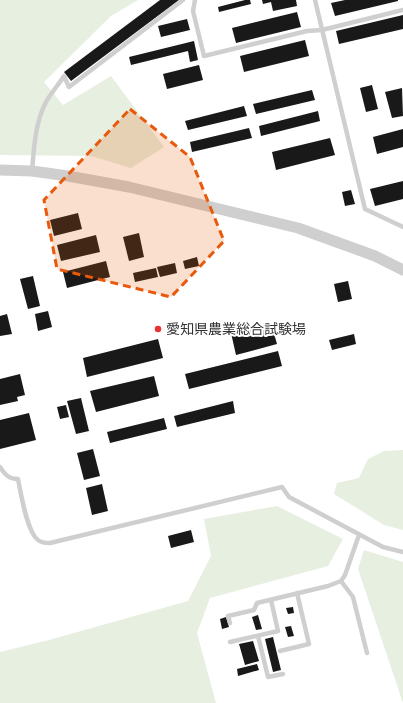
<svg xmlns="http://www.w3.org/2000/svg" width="403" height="703" font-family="Karla,'Noto Sans JP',sans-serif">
  <rect width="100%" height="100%" fill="#fff"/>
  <path fill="#e7efe0" d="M0,0H138L111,16L44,82L63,105L111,76L164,147L131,168L91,156L0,155Z
    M403,450V530L384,525L334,494L337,483L359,478L368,459L384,451Z
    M277,506L343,539L328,566L210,598L197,633L216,703H0V652L49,640L188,601L211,556L204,519Z
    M364,550L403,562V703L358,569Z"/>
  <path fill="#191919" d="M160,0H179L71,81L64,72Z
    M245,0H250L251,4L219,12L218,7Z
    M262,0H296L297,6L273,11L271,2L263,4Z
    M345,0H398V1L335,16L331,3Z
    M297,12L301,27L236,43L232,28Z
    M403,15V29L339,44L336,31Z
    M187,19L190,30L161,37L158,26Z
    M305,40L309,56L244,72L240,56Z
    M194,41L198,60L190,62L188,51L131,65L129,57Z
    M199,65L203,80L167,89L163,74Z
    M372,85L378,109L366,112L360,88Z
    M402,88L403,116L392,118L385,92Z
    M312,90L315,100L256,114L253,104Z
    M244,106L247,116L188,130L185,121Z
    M318,111L320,121L261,136L259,126Z
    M249,128L252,138L192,152L190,142Z
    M403,129V147L377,154L373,137Z
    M330,138L335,155L276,170L272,152Z
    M403,181V199L375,206L370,189Z
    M351,190L355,204L345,206L342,192Z
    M78,213L82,229L54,236L50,220Z
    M139,233L144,257L129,261L123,237Z
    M96,235L100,252L61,261L57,245Z
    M197,257L199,266L185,269L183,261Z
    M106,261L110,277L67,288L63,272Z
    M175,263L177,273L160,277L157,267Z
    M156,268L158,277L135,282L133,273Z
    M33,276L40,306L28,309L20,279Z
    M348,281L352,299L338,302L334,284Z
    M48,311L52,327L38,331L35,314Z
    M7,314L12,334L0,336V316Z
    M271,323L277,344L236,355L231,333Z
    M354,334L356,344L332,350L329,340Z
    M158,339L163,358L87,377L83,358Z
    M278,351L282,366L189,389L185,374Z
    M20,374L25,395L17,397L18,401L0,405V379Z
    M154,376L159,396L96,412L90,391Z
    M81,398L89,431L76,434L67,401Z
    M233,401L235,413L177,427L174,416Z
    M66,405L69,417L60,419L57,407Z
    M29,413L36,440L0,449V420Z
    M164,418L167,429L110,443L107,432Z
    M93,449L100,476L84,480L77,453Z
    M102,484L108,511L92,515L86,488Z
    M191,530L194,542L171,548L168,536Z
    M293,607L294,613L288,614L286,608Z
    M258,615L262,629L256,630L252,617Z
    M226,617L229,627L222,629L220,619Z
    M291,626L294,636L288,637L285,627Z
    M273,637L281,670L273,672L265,639Z
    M253,641L259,661L245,665L239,644Z
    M257,664L259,670L238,676L237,669Z"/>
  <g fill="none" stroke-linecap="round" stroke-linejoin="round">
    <path stroke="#cfcfcf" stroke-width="4.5" d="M195,0L193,11L204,56L307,31L322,30L403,10
      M315,0L365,209L403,227
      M32,171C34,148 35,123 46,102C51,93 59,84 64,76L69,87L183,0
      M0,467C5,475 9,479 18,479C21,494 27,532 38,540C41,543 46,543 50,543L282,487L289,497L383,547L403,552
      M341,581L353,597L367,653
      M230,623L228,616L254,610L257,603L328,586L341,581L345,575L359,535
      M258,636L268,677L283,674
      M230,642L278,631L271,600
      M280,651L309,644L297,593"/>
    <path stroke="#cfcfcf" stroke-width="11" d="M0,170L32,171L68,176L129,187L298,228L375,256L403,270"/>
  </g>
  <path fill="#e8590c" fill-opacity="0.2" stroke="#e8590c" stroke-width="3" stroke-dasharray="8 5" stroke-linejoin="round" d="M130,109L190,157L224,241L171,297L57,269L44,200Z"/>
  <circle fill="#ec3132" stroke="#fff" stroke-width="1.5" cx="158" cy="329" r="4"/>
  <g text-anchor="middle" stroke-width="4" stroke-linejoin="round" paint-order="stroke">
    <g font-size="14" fill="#323232" stroke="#fff" text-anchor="start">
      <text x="166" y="334">愛知県農業総合試験場</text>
    </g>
  </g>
</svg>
